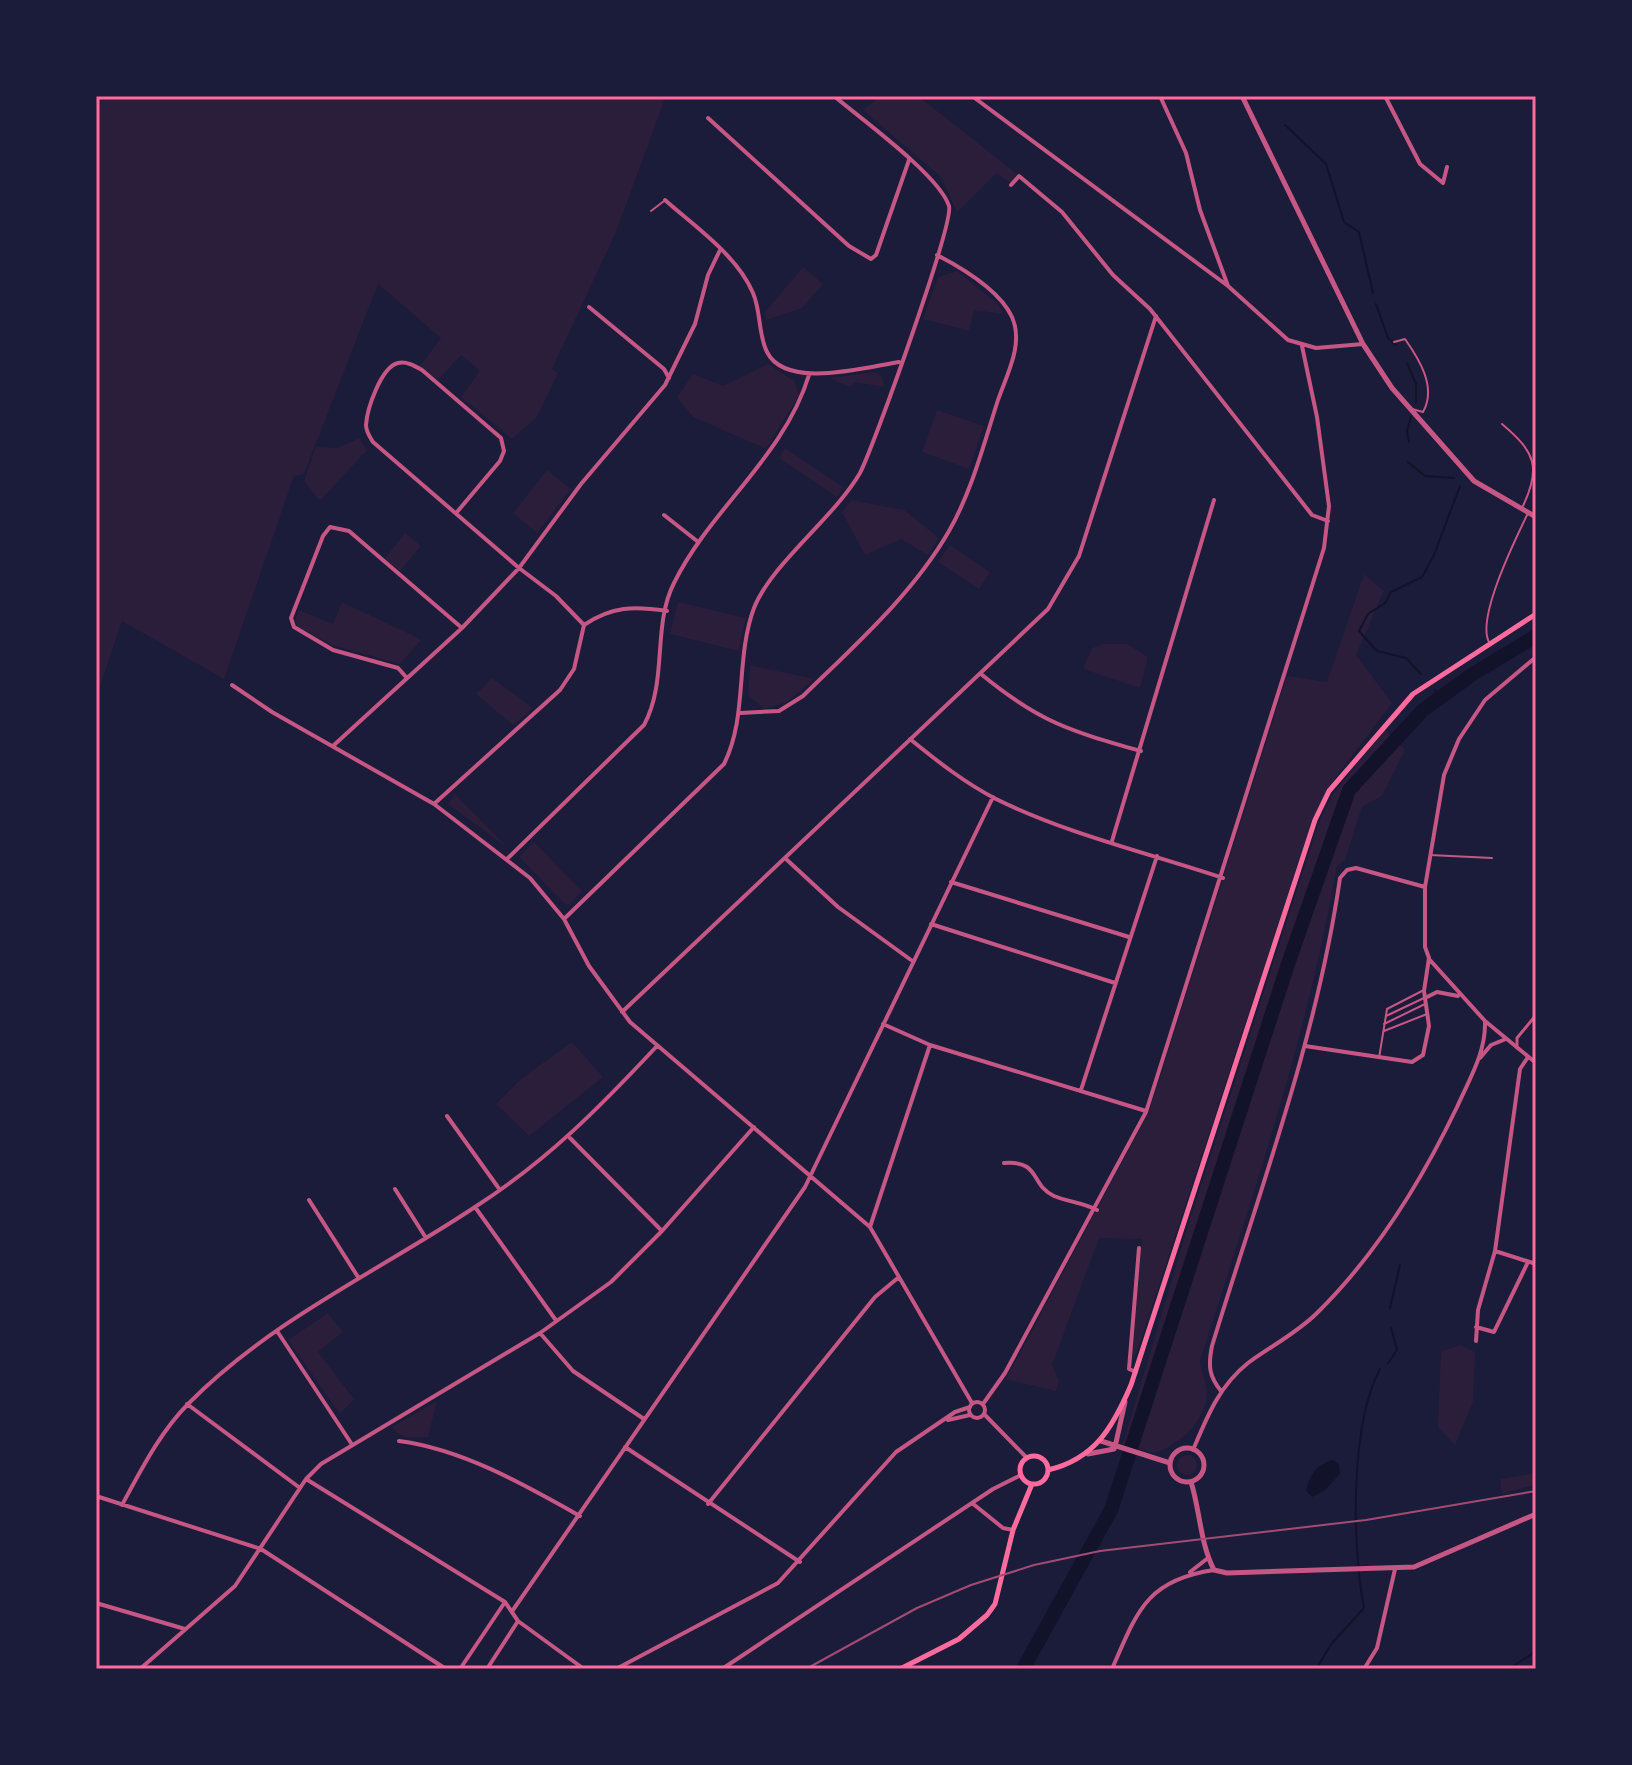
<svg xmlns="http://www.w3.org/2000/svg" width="1632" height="1765" font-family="Overpass,sans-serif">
  <rect width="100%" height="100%" fill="#1b1b3a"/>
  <path fill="#2a1e3b" d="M96,96H666L616,232L552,369L558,373L537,417L512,439L461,397L480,371L461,355L438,380L420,366L441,338L378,284L304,474L294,476L224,679L122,621L96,698Z
    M881,96H918L1017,174L1011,183L996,173L957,212L941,177L863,110Z
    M803,267L823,284L802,308L766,320L765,312Z
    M957,271L998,304L1004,314L974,310L969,331L923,319L938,277Z
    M768,364L794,381L799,395L766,449L693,417L677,397L693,374L723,386Z
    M876,372L882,377L884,387L855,382L850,387L829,378Z
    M937,410L984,426L969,469L922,452Z
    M359,438L367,450L320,501L304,481L316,447L338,448Z
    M785,448L843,487L837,497L779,458Z
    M547,470L571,489L537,533L513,513Z
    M851,500L904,510L939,538L928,555L901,539L865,555L842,512Z
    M405,533L421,546L400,571L385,558Z
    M950,545L990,572L979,589L938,562Z
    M1364,574L1384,591L1356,655L1392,703L1327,789L1311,824L1137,1352L1132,1361L1142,1239L1099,1238L1052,1365L1059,1381L1056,1391L1006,1379L1149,1112L1287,676L1327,682Z
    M342,602L412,635L421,640L400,664L332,645L298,627L295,621L299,610L333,624Z
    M678,602L746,618L738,651L670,634Z
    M1103,644H1127L1148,657L1140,688L1083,669L1092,648Z
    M750,665L814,679L787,702L765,709L748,695Z
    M492,678L533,708L513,725L476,694Z
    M1385,730L1405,750L1382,796L1362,807L1345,860L1337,866C1308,1035 1252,1197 1200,1361C1201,1371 1207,1384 1207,1393C1207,1420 1178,1447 1153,1453L1123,1444L1187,1229L1319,822L1333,794Z
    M455,794L508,848L448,804Z
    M534,842L582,891L567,906L519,857Z
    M572,1042L603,1077L529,1136L496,1104L522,1078Z
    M328,1313L343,1332L318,1352L354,1399L340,1414L288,1340Z
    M1461,1345L1475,1352L1473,1402L1455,1445L1438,1427L1441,1351Z
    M437,1401L428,1437C413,1438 402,1440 392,1427Z
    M1177 1465a10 10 0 1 1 20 0a10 10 0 1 1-20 0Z
    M1536,1473V1485L1502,1493L1500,1479Z"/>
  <path fill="#12122b" d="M1333,1460L1339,1465L1340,1474L1325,1490L1312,1497L1306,1491C1309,1475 1317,1464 1333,1460Z"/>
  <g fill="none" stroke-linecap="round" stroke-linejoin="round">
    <path stroke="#12122b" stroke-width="2" d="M1285,125L1326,164L1344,222L1359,232L1373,293
      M1376,304L1388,338L1396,345
      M1407,363L1416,384V402
      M1409,442L1407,431L1411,417
      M1408,462L1425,476L1454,478
      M1421,674L1406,658L1377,651L1359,631L1368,614L1385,603L1391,592L1422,577L1434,555L1460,486
      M1435,690L1437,700
      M1390,1308L1400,1265
      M1388,1363L1397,1350L1391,1328
      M1316,1669L1332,1643L1364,1608C1352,1546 1350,1425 1380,1369
      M1509,1669L1536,1651"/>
    <path stroke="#12122b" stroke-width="14" d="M1023,1669L1111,1510L1288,964L1349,790L1423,710L1473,674L1536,636"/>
    <path stroke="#c65784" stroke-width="2" d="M651,211L664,201
      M1394,342L1405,339C1419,359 1437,387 1423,412L1412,409
      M1502,424C1535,452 1542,467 1522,508
      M1489,642C1476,618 1516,538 1528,513
      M1430,855L1492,858
      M1386,1016L1424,998
      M1384,1024L1425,1004
      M1384,1031L1427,1014
      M1379,1058L1387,1009L1422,991"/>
    <path stroke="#c65784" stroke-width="3" d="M1517,1048V1038L1536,1015"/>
    <path stroke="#c65784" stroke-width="4" d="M972,96L1228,286L1288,340L1316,348L1363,344
      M1160,96L1186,153L1200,210L1228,286
      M1385,96L1420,164L1443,183L1447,167
      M708,118L849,246L871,259L876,255L909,160
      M1011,185L1019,176L1062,212L1113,275L1150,309L1312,515L1328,521
      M665,200C694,226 737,255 753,293C761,311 758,334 767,352C786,390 866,367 899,362
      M589,307L664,369L669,378
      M457,512L500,461L504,451L501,438L422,370C415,366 407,361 398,363C381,367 367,409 366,425C366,432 370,437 373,442L519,568L556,596L584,625
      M664,515L697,541
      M981,674C1039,722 1070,731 1141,751
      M407,678L398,668L333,650L294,627L291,618L323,536L330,527L349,531L462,628
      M232,685L272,712L434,804L530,878L564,919L589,966L630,1022L870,1227L972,1403
      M740,713L779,711L803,696C854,646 913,594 949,531C972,491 984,443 998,400C1007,374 1024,344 1012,317C1000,291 962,268 937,255
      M910,739C937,761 965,783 996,799C1067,834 1148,853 1223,878
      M334,745L462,628L519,568L581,484L665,385L695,324L708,275L720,250
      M434,804L560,690L574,669L584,625C612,606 634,606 667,611
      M1112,841L1214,500
      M507,859L644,725C668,681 652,626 674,583C711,508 784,457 809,375
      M786,859L838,907L911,960
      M951,882L1129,937
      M564,919L724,764C748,716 735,659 754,608C772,563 833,519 860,473C874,446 954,223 949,206C939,175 861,119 834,96
      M931,924L1115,983
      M1429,959L1485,1021L1536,1063
      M1425,998L1437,992L1458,996
      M622,1012L1048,609L1079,556L1156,316
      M883,1024L930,1045L1146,1111
      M1305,1046L1412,1062L1423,1055L1429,1026L1424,991L1429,958L1425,947V887L1444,775L1459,739L1485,700L1536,657
      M1480,1058L1491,1045L1506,1039
      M1081,1090L1157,856
      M447,1116L500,1190
      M570,1138L662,1231
      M1004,1163C1041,1160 1030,1185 1054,1196C1068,1202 1082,1202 1097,1210
      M395,1189L426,1238
      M309,1200L358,1277
      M475,1207L555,1319
      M870,1227L930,1045
      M1495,1251L1536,1264
      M1476,1327L1494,1332L1528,1262
      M277,1331L351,1443
      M540,1333L573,1371L644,1419
      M1476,1341L1478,1310L1495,1251L1520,1069L1528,1057
      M1136,1372L1129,1369L1139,1248
      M1221,1391C1209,1376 1208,1366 1212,1346C1259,1192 1317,1038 1340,878L1347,870L1356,868L1425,887
      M969 1410a8 8 0 1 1 16 0a8 8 0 1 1-16 0Z
      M187,1404L300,1488
      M983,1404L1005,1373L1146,1112L1324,548L1329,506L1317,417L1302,346
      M984,1414L1027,1458
      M948,1420L970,1415
      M399,1441C462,1449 525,1485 580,1516
      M625,1447L800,1562
      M1193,1450C1207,1417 1219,1386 1248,1363C1271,1346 1297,1333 1317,1313C1377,1254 1421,1182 1457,1107C1470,1078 1486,1052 1485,1021
      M306,1479L505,1602L518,1621L584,1669
      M96,1496L261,1549L446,1669
      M972,1503L1003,1528L1013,1530
      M708,1504L875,1297L899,1277
      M122,1505C141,1470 160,1432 189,1403C271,1320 379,1271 475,1207C548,1160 599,1108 657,1046
      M1190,1572L1208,1558
      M96,1603L185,1629
      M513,1610L805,1187L993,797
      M140,1669L235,1586L306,1479L321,1464L540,1333L611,1282L662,1231L754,1127
      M460,1669L505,1602
      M487,1669L518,1621
      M616,1669L778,1583L896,1452L955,1412L970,1407
      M722,1669L993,1489L1021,1475
      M1112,1669C1137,1612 1146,1580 1214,1570
      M1364,1669L1377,1648L1395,1569"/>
    <path stroke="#c65784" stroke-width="5" d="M1242,96L1363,344L1392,388L1474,481L1536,517
      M1101,1441L1170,1463
      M1115,1447L1125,1402
      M1170 1465a17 17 0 1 1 34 0a17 17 0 1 1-34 0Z
      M1088,1454L1114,1449
      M1191,1482C1200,1510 1200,1543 1214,1570L1227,1573L1414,1567L1536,1514"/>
    <path stroke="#ff6b9d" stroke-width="5" d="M1020 1470a14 14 0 1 1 28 0a14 14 0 1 1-28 0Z
      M1048,1470C1095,1459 1113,1427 1131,1385L1315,820L1329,791L1413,694L1536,614
      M900,1669L959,1639L987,1615L995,1604L1013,1530L1032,1484"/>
    <path stroke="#a44b75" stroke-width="2" d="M806,1669L917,1608L971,1585L1034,1565L1100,1551L1366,1520L1536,1491"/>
  </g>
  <rect width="1632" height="1765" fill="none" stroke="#1b1b3a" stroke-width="196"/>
  <rect x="98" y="98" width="1436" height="1569" fill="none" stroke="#ff6b9d" stroke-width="3"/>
</svg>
